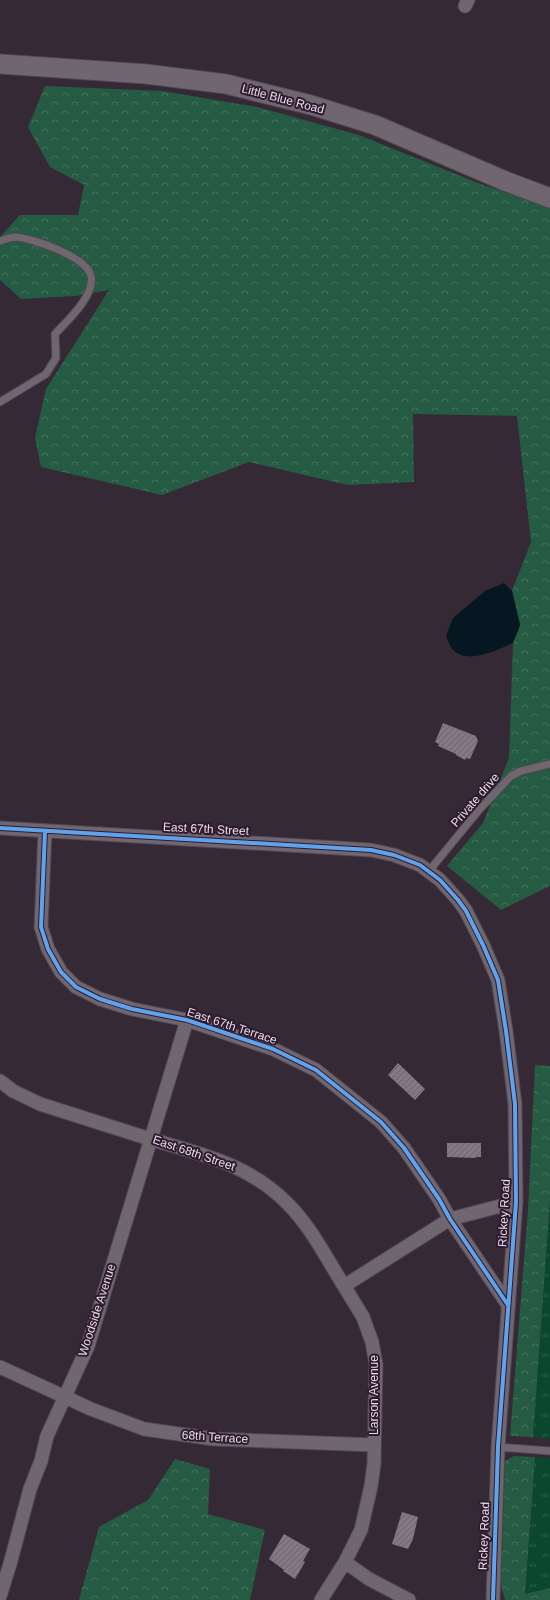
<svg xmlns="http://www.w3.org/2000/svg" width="550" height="1600" font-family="Arial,sans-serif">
  <defs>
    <pattern id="grass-tufts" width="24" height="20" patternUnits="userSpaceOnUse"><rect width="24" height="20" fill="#0b462f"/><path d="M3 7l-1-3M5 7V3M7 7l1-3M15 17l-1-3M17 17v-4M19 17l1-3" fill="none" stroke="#2f604d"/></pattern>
    <pattern id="forest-crowns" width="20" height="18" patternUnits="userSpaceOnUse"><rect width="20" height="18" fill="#255b42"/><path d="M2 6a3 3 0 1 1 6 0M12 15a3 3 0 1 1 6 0" fill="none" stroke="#45725d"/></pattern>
    <pattern id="building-hatch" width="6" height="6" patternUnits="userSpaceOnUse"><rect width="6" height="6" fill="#837883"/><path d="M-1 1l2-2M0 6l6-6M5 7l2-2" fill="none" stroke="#6b626b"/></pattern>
  </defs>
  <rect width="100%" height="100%" fill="#352935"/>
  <path fill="url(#grass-tufts)" d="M550,1200V1439L533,1437Z
    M535,1457L550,1458V1588L525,1595Z"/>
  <path fill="url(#forest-crowns)" d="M45,86L162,91L257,107L359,135L478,183L550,207V886L501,910L447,866L483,823L509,758L513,643L520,625L512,591L531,542L517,416L413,414L414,482L348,485L249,462L162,495L41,467L35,438L46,389L109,290L75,296L21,299L0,280V237L20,215H78L84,185L50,167L28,127Z
    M535,1065L550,1066V1200L533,1437L510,1436L528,1210Z
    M514,1456L535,1457L525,1594L550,1588V1600H505L501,1585L505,1461Z
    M175,1459L210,1469L208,1514L265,1530L250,1600H79L99,1527L148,1500Z"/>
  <path fill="#071721" d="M504,583L512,591L520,625L513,643C497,650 468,665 453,650C450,647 448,640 446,636L453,618L485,591Z"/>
  <path fill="url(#building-hatch)" d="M443,723L476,736L478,741L470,759L466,758L465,760L456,755V754L438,746L439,744L435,742Z
    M398,1063L425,1089L415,1100L388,1075Z
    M447,1143H481V1157H476V1158L447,1157Z
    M402,1512L418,1517L413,1539L408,1549L392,1544Z
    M284,1534L310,1549L303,1561L305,1562L295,1579L283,1571L284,1570L269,1559Z"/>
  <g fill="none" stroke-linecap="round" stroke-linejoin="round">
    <defs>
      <path id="lane" d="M0,241C4,240 10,237 15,237C33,238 87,257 91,276C95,296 67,321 55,334L56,358L46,374L0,402
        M429,871L479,810L511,776L521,771L550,764
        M498,1447L550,1451"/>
      <path id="street" d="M465,6L468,0
        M0,828L371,850L394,855L420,865L440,880L458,900L466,911L483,945L498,980L506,1031L515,1104L516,1202L498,1447L493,1600
        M45,831L41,927L48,949L61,972L76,987L100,999L132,1009L187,1020L273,1049L316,1070L381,1122L404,1148L439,1199L450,1219L508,1305
        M0,1081L13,1091L40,1104C77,1116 113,1127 150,1139C201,1154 249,1164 288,1204C311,1227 327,1259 344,1286
        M0,1367L91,1409L144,1429L214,1439L374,1445
        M345,1562L369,1579L409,1600
        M0,1596L10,1564L30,1489L41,1461L47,1436L88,1346L187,1020
        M321,1600L345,1562L361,1530L371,1486L374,1464L376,1364L372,1342L363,1317L344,1286L450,1219L516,1202"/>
      <path id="secondary" d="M0,64L146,74L226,84L311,105L375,125L505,181L550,198"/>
    </defs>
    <use href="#lane" stroke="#514752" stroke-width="9"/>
    <use href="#street" stroke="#514752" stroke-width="15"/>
    <use href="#secondary" stroke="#514752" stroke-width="21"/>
    <use href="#lane" stroke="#706670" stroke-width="7"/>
    <use href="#street" stroke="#706670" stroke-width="13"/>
    <use href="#secondary" stroke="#706670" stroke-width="19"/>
    <defs>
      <path id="cycleway" d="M0,828L371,850L394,855L420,865L440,880L458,900L466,911L483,945L498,980L506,1031L515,1104L516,1202L498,1447L493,1600
        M45,831L41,927L48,949L61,972L76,987L100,999L132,1009L187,1020L273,1049L316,1070L381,1122L404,1148L439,1199L450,1219L508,1305"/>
    </defs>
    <use href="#cycleway" stroke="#2f1b2f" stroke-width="6"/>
    <use href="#cycleway" stroke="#60a3ed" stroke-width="4"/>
  </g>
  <g text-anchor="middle" stroke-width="4" stroke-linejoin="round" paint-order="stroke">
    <g font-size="12" fill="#e9dce9" stroke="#2f1b2f">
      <text transform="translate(283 99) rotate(15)" y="4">Little Blue Road</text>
      <text transform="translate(475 800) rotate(-49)" y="4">Private drive</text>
      <text transform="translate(206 829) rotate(3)" y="4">East 67th Street</text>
      <text transform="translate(232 1026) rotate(18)" y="4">East 67th Terrace</text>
      <text transform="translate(194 1153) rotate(19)" y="4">East 68th Street</text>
      <text transform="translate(504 1213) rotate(-87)" y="4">Rickey Road</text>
      <text transform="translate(97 1310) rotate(-72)" y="4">Woodside Avenue</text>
      <text transform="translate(374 1395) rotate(-90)" y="4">Larson Avenue</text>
      <text transform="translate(215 1437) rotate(4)" y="4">68th Terrace</text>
      <text transform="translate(484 1536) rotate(-88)" y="4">Rickey Road</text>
    </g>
  </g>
</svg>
